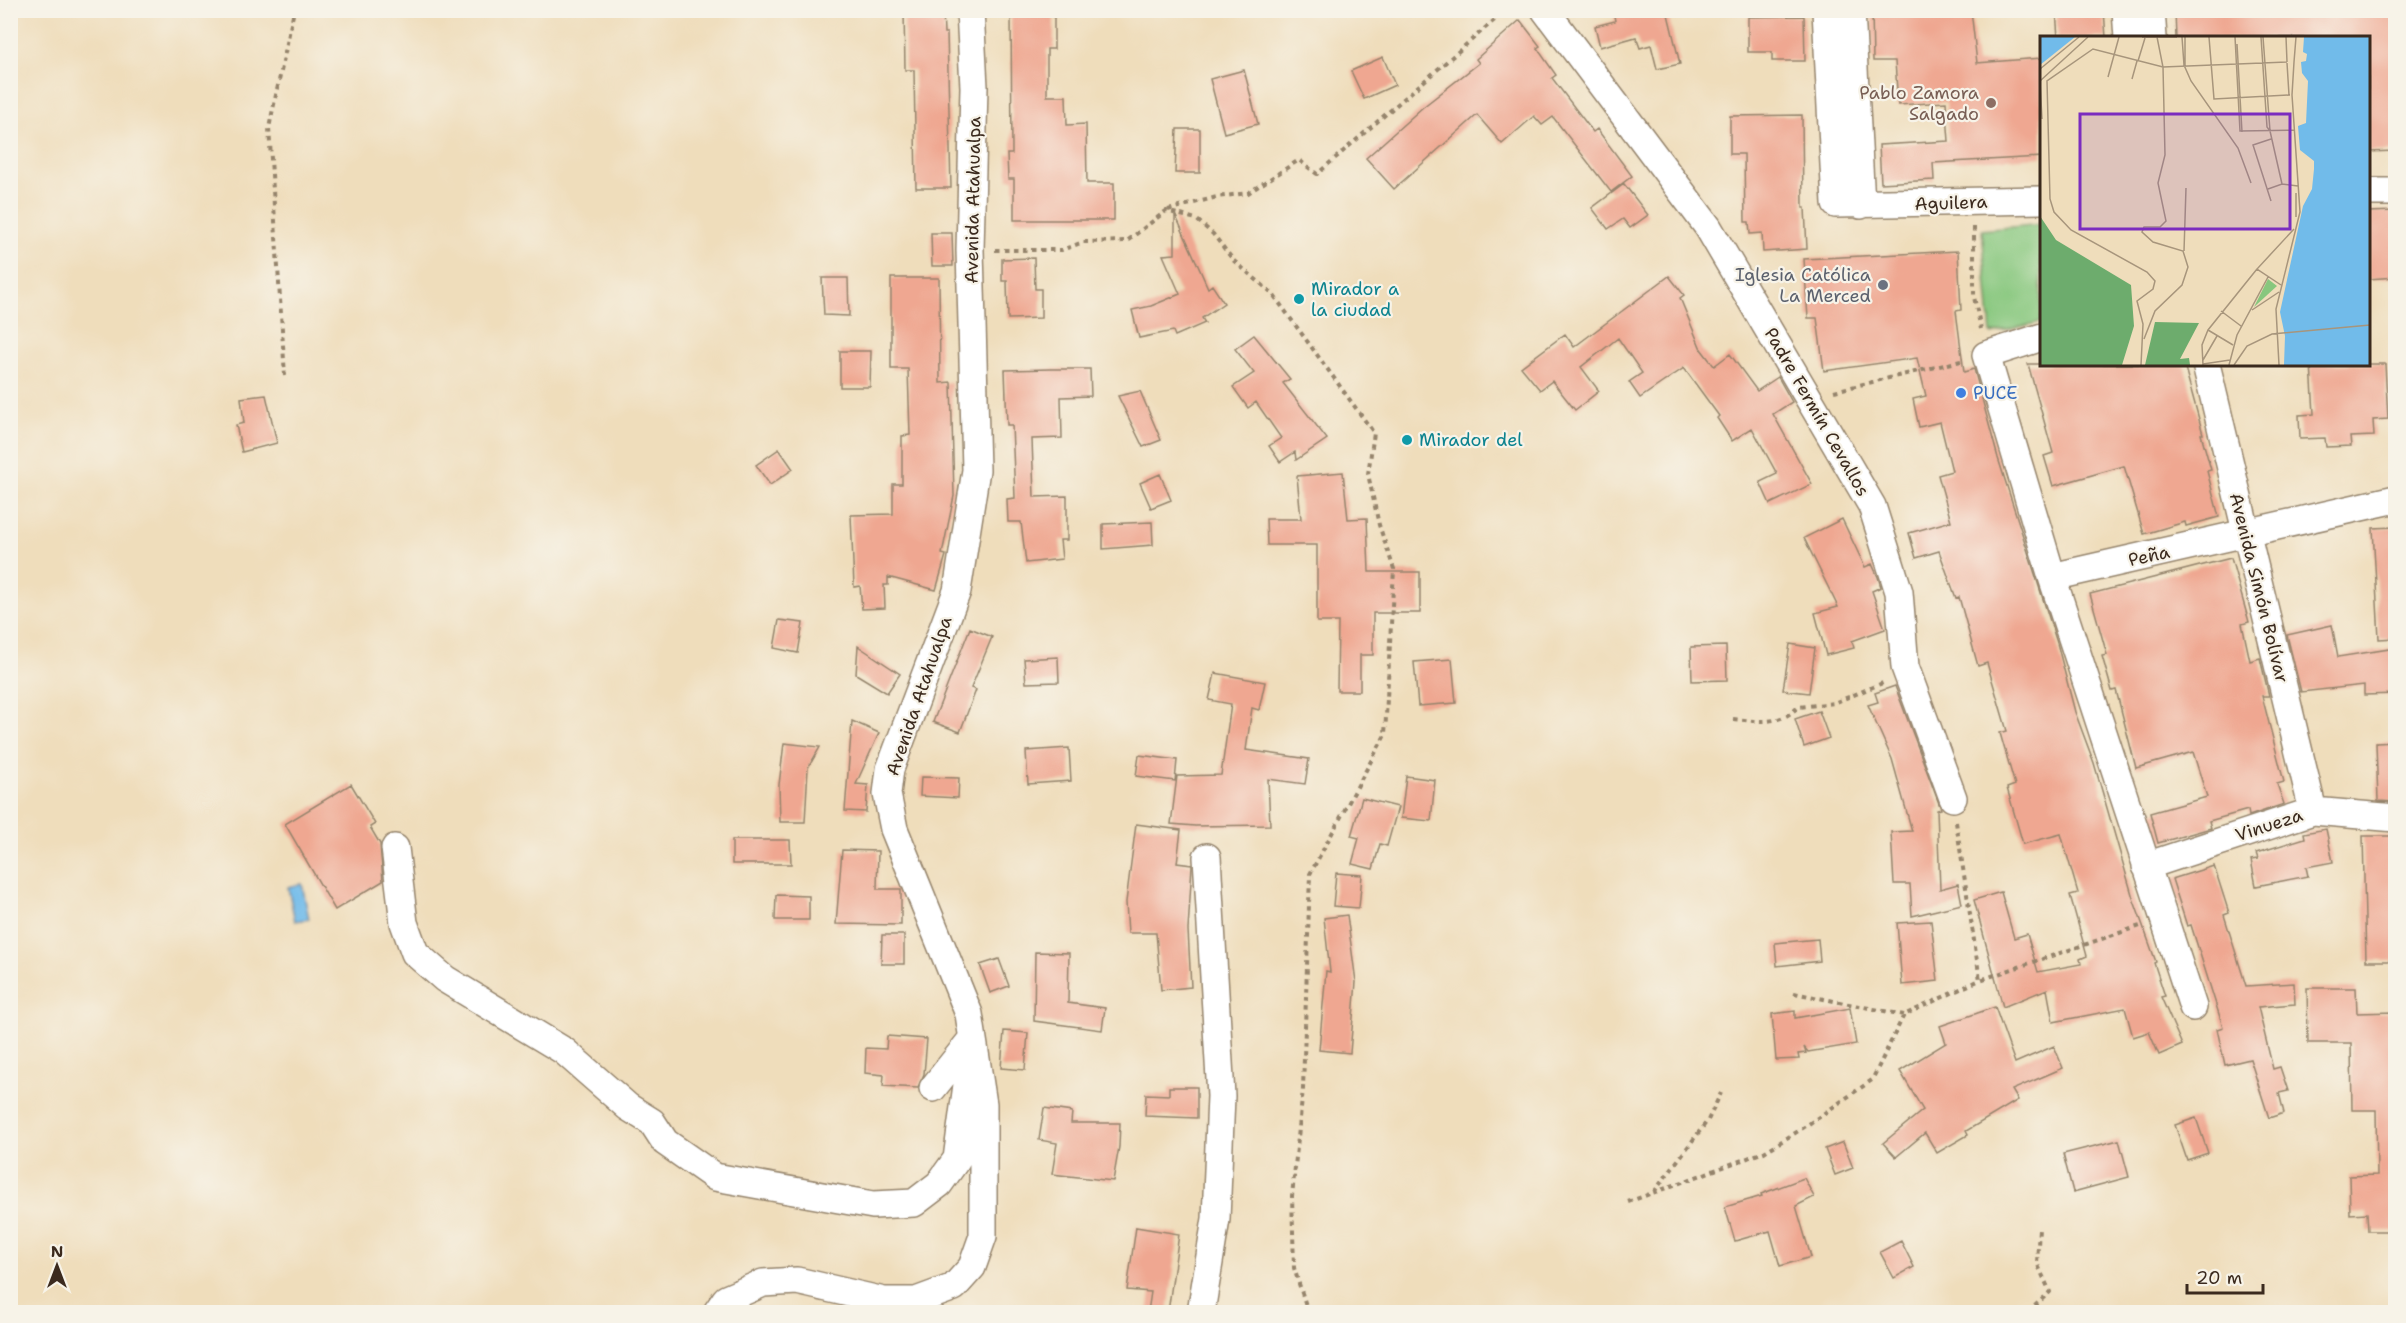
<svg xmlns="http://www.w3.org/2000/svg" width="2406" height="1323" font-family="'Shantell Sans',sans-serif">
  <rect width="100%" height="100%" fill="#f7f3e8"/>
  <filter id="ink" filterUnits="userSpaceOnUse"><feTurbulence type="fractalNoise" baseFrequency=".0167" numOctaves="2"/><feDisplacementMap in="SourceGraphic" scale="12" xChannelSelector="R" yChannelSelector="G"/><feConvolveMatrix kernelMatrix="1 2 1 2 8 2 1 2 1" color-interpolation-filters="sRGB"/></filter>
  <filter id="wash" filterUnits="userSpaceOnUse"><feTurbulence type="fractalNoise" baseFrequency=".008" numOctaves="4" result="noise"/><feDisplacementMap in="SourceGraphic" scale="24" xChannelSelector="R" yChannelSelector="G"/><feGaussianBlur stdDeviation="1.35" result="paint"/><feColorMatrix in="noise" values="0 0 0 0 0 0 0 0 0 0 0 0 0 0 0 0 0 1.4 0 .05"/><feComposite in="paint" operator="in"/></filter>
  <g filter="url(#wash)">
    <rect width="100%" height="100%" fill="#efddbb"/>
    <path fill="#87c77e" stroke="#61784e" stroke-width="1.5" d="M2041,224V322L1991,334L1982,230Z"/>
    <path fill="#71bbea" stroke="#567284" stroke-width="1.5" d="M302,884L309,919L295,921L288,887Z"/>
    <g id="blocks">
      <path fill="#efa791" d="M904,10H943L944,33H947L951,188H916L914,70H905Z
        M1011,10H1054V49H1047V96H1066L1067,125L1086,124L1087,183H1114V220H1014V179H1008L1007,154H1012Z
        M1613,10H1667L1680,64L1657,69L1651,45L1640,48L1636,37L1600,47L1595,26L1615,21Z
        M1872,10H1971L1977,63L2042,58V157L1933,163L1934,180L1881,183L1879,145L1949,141L1946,102L1898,105L1895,61H1873Z
        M2056,10H2104L2106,38H2058Z
        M2175,10H2396V151L2368,152V38H2176Z
        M1804,16L1805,61H1772V52H1748V17Z
        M1520,20L1540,46L1537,48L1556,75L1552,78L1593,132L1597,129L1632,176L1611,192L1553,117L1542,125L1534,116L1502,144L1477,115L1394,189L1366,158L1423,107L1479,63L1476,59Z
        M1383,57L1395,85L1364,99L1351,71Z
        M1244,70L1258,124L1224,133L1210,79Z
        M1802,115L1803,208H1805L1807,249L1763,252L1762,233L1750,234L1749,222H1745L1744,154H1730V116Z
        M1177,129H1200V173H1175Z
        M1624,184L1648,215L1630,228L1623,219L1608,229L1592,208Z
        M2396,211V277L2368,279V212Z
        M1175,214L1208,288L1212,285L1224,303L1202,318L1205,323L1175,336L1173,331L1139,338L1132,310L1151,306L1180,294L1163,255L1175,254Z
        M931,233H952L953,266H932Z
        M1958,251L1961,310L1956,311L1964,372L1974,369L1998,458L2057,643L2075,712L2094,763L2133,898L2156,962L2154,963L2165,996L2161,997L2182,1045L2159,1055L2149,1032L2133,1037L2125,1008L2053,1022L2047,989L2003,1007L1974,900L2001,892L2014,938L2027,934L2038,972L2081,964L2080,959L2087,956L2070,895L2078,893L2061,834L2023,844L2007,788L2015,785L2000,733L2007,731L1987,663L1978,666L1959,597L1956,598L1939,551L1916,558L1909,533L1951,521L1938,475L1952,471L1940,422L1919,427L1913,399L1926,396L1917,358L1824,371L1817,318H1808L1804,259Z
        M1034,258L1035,289H1041V318L1008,319L1007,281H1002V259Z
        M1669,276L1684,295L1680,298L1701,349L1714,366L1730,354L1757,391L1778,377L1792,402L1773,414L1812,484L1770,504L1760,482L1777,474L1752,428L1732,441L1717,418L1719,416L1684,368L1640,398L1629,382L1642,373L1618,338L1581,367L1599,391L1575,410L1552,381L1540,390L1521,367L1565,334L1574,347Z
        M822,278H848L849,316L824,315Z
        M891,278H939L940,383L951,382L954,496L942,554L946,555L936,590L888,577V585H884L885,608L862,609L860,586L854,587L851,515L893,514V484H902V436L910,435L908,369H891Z
        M1254,335L1290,379L1283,383L1327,439L1296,460L1295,452L1280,462L1269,446L1281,438L1256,402L1248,408L1233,387L1254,373L1235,349Z
        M840,351H871L870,387H840Z
        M2028,364H2184L2203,434H2201L2211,470L2207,471L2219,517L2186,526L2185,522L2144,534L2124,466L2053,486L2044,456L2053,453Z
        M2311,364H2385L2388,419L2373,420L2374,436L2350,437L2351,446L2326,447L2325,438L2300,439L2299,415L2314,414Z
        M1051,369H1090L1091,396L1061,397L1062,438L1032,439L1034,497L1067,496V540H1060L1062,559L1026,563L1021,522H1008L1007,499L1015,498L1012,425H1007L1005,370Z
        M1140,391L1161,440L1143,447L1118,396Z
        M266,395L277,443L242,452L236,425L244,423L241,398Z
        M779,449L793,469L770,485L756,465Z
        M1343,472L1348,519L1367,518L1369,572H1420V613H1373V655H1360V691H1337L1338,622H1317V545H1267L1266,519H1301L1297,476Z
        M1160,474L1171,500L1151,508L1140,483Z
        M1842,519L1865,567L1872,564L1878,577L1881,587L1872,591L1885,629L1852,641L1854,648L1826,655L1815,613L1838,607L1804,538Z
        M1152,522L1153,545L1103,549V524Z
        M2396,527V638L2379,639L2373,528Z
        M2231,558L2249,622L2242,624L2250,661L2260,658L2269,696H2262L2284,782L2277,784L2284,804L2249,816L2248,810L2209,821L2211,828L2158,843L2150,813L2207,797L2193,752L2136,768L2116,690L2112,691L2102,656L2107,655L2090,594Z
        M779,620L803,623L798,653L774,648Z
        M2332,625L2338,657L2396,648V694L2364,695V685L2301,692L2287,635Z
        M970,628L992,637L971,688L976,690L960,732L933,722Z
        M1790,644L1815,648L1809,693L1783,690Z
        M858,646L900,674L887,693L856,674Z
        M1726,646L1727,680L1692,681L1691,647Z
        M1058,657L1059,682L1026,683L1024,659Z
        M1452,659L1456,703L1418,706L1414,662Z
        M1215,673L1265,682L1259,710L1252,708L1246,750L1309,759L1305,784L1268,779L1270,825L1195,826L1171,824L1177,776L1221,775L1231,704L1209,700Z
        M1895,686L1941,809L1937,810L1940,889L1958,884L1962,904L1912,916L1910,884H1894L1891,832L1912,831L1892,759L1868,705L1878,702L1875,693Z
        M1819,711L1829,738L1804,747L1795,719Z
        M852,721L879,733L856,784L868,785L866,812L845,811Z
        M2396,742V802L2378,801L2376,743Z
        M784,743L820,747L808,768L805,822H780L779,785Z
        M1069,748L1071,781L1028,784L1026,751Z
        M1139,755L1177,760L1175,781L1136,776Z
        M1406,776L1435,780L1431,821L1401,818Z
        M921,777L959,778L958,798L920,796Z
        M351,784L375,824L370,827L380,844L383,881L335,910L285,824Z
        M1362,798L1398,807L1387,846L1380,844L1373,869L1352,864L1359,838L1351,836Z
        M1136,824L1181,830L1177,863L1192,865L1188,930L1191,987L1161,990L1156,933H1128L1126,902Z
        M2326,829L2333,862L2306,867L2308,876L2256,886L2251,860L2258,859L2256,853L2305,838L2304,833Z
        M2363,836H2396V961H2366Z
        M732,840H790L791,864H732Z
        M842,850L878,851L877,889H901V925L836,924Z
        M2214,866L2229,913L2224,915L2246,986L2294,983L2295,1004L2258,1007L2273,1069L2280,1067L2288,1091L2279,1093L2284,1113L2269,1118L2250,1059L2225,1065L2217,1029L2223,1027L2191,925L2187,926L2172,879Z
        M1336,873L1362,875L1359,908L1333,906Z
        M776,895L809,896V920H775Z
        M1347,915L1356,982L1350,1053L1319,1050L1326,971L1330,972L1324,918Z
        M1931,921L1938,981L1902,985L1897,923Z
        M882,935H904V964H881Z
        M1818,939L1820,961L1777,966L1775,943Z
        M1035,952L1069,953L1068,1003L1105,1008L1102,1030L1034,1021Z
        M999,959L1009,986L990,993L980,965Z
        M2307,988H2356L2357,1013L2396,1012V1231H2368L2367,1213L2350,1214L2349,1176L2377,1175L2376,1110H2352L2351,1043H2308Z
        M1995,1007L2015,1063L2054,1046L2063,1068L2012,1090L2018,1100L1966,1131L1968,1135L1937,1153L1925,1133L1896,1157L1883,1143L1923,1110L1900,1071L1946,1043L1940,1026Z
        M1850,1008L1856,1044L1808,1052L1804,1047L1806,1053L1798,1054L1799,1059L1776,1060L1772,1014L1795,1011V1018Z
        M1004,1031L1028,1033L1025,1070L1001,1068Z
        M887,1036L927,1039L924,1074L918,1088L883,1086L884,1075L865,1073L866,1048L886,1049Z
        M1169,1087H1197V1118L1145,1116L1146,1094L1169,1095Z
        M1044,1108L1072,1112L1071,1123H1120L1119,1147L1113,1181L1052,1174L1057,1143L1039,1140Z
        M2196,1118L2208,1153L2187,1160L2175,1125Z
        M2119,1140L2129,1177L2073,1192L2063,1154Z
        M1843,1142L1853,1168L1835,1175L1825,1149Z
        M1804,1178L1814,1197L1796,1206L1811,1257L1780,1266L1770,1231L1735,1241L1725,1207L1762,1196L1761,1194Z
        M1136,1227L1179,1234L1168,1312H1148L1151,1292L1127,1290Z
        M1901,1241L1914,1267L1894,1278L1880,1252Z"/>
    </g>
  </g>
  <g filter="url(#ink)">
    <use href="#blocks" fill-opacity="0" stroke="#95846c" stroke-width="1.5"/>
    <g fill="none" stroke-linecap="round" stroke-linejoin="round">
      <defs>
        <path id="minor" d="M1545,10L1708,227L1872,506L1899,592L1905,667L1953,798
          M1826,10L1836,204L2042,200
          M1851,10L1861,205
          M2126,10L2128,38
          M2151,10L2153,38
          M2368,192H2396
          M2042,337L1986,355L2052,577L2193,1007
          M2206,364L2313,811
          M2052,577L2396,499
          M395,848L404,923L415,953L445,979L564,1051L628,1107L652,1122L665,1142L715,1177L873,1205L914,1203L939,1184L957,1159L969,1070
          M2146,866L2313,811L2396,818
          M933,1088L972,1039
          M717,1312L726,1299L763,1283L797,1281L884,1301H916L954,1287L972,1267L983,1236V1104L969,1014L894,829L887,794L890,769L957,591L976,470L970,250L974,87L970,10
          M1201,1312L1216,1219L1221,1096L1207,857"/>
      </defs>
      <use href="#minor" stroke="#95846c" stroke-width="30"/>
      <path stroke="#95846c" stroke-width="4" stroke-dasharray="4.5 4.5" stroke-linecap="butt" d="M1168,210L1217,197L1248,193L1299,160L1317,174L1506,10
        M1974,227V297L1981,329
        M995,250H1062L1083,242L1127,241L1166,211L1196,219L1213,234L1234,261L1272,293L1374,433L1368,474L1379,525L1394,569L1385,735L1310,874L1303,1089L1292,1196L1294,1268L1308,1312
        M285,376L269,128L294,10
        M1834,391L1961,361
        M1733,719C1758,721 1779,726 1798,707L1834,703L1885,682
        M1956,822L1980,980L2140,926
        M1794,993L1904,1015
        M1654,1192L1708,1120L1721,1093
        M1628,1202L1764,1152L1800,1130L1872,1080L1904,1015L1980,980
        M2028,1312L2050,1292L2037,1263L2039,1228"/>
      <use href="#minor" stroke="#fff" stroke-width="27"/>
    </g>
  </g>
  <circle fill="#8d6e63" stroke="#f7f3e8" stroke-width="2" cx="1991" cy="103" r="6"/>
  <circle fill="#6b7280" stroke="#f7f3e8" stroke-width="2" cx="1883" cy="285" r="6"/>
  <g fill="#0f9aa8" stroke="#f7f3e8" stroke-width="2">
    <circle cx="1299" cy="299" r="6"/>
    <circle cx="1407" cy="440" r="6"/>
  </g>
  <circle fill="#3f7fe0" stroke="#f7f3e8" stroke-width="2" cx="1961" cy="393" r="6"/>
  <g text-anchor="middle" stroke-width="4.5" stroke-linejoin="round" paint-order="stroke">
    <g font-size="18" fill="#785e54" stroke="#f7f3e8" text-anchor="end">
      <text x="1979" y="99">Pablo Zamora<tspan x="1979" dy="21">Salgado</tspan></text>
    </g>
    <g font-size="18" fill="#3b2a1e" stroke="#f7f3e8">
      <text transform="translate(973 200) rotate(-89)" y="6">Avenida Atahualpa</text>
      <text transform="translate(1951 203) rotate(-2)" y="6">Aguilera</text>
      <text transform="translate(1817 412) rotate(60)" y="6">Padre Fermín Cevallos</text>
      <text transform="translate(2149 556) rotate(-12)" y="6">Peña</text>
      <text transform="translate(2259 588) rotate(76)" y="6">Avenida Simón Bolívar</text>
      <text transform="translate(919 696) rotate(-71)" y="6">Avenida Atahualpa</text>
      <text transform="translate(2269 825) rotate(-18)" y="6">Vinueza</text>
    </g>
    <g font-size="18" fill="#5b616d" stroke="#f7f3e8" text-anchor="end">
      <text x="1871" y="281">Iglesia Católica<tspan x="1871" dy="21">La Merced</tspan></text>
    </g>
    <g font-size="18" fill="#0d838f" stroke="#f7f3e8" text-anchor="start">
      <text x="1311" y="295">Mirador a<tspan x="1311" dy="21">la ciudad</tspan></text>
      <text x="1419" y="446">Mirador del</text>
    </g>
    <g font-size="18" fill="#366cbe" stroke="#f7f3e8" text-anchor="start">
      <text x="1973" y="399">PUCE</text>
    </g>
  </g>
  <g transform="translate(2040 36)">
    <rect width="330" height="330" fill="#efddbb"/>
    <path d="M228,243L237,250L214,271Z" fill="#87c77e"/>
    <path d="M0,180L16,204L91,249L94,290L82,329H0ZM115,286L159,287L140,323L149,322L150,329H105Z" fill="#6dac6d"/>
    <path d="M0,1H35L0,29ZM264,1H330V329H244L245,300L240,276L263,170L272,153L274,133V125L260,114L258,90L266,87L268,45L262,37L261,26L266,25L267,18L263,16Z" fill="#71bbea"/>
    <path fill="none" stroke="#a7957c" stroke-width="1.5" d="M102,1H137M142,1L144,29L151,45L198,112L211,147M145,1V32M169,1L174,63L250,59M195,1L200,95L255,94M221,1L227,91L230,95L223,1M246,1L247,26M197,8L202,96M98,25L105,2M254,26L256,1M247,27L249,59M0,33L39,1M68,41L79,1M92,43L97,25M0,45L48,1M0,46L2,83M230,95L242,148M231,103L213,109L231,165M228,153L242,148L258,150M256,157V181M144,215L146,152M241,249L217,233L254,193M212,274L239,256M181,275L201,290M168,294L193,309M104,303L115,275L142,249L148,231L143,215L113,206L102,196L104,191H120L126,185L118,147L125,119L123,31L117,1M163,324L177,300M163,328L190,324M101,329L103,288L97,265L113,253L115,245L107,236L31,194L14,176L10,163L7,45L53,13L123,31L247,26M163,329L162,309L168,294L217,233M189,329L197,299L228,241M194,329L207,310L232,298L330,289M239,329L236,273L260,176L252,59L254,26"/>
    <path fill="#7b2cbf" fill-opacity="0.15" stroke="#7b2cbf" stroke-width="3" d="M40,78H250V193H40Z"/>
    <rect width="330" height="330" fill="none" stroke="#3b2a1e" stroke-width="3"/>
  </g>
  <rect width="2406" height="1323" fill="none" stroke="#f7f3e8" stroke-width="36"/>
  <g transform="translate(57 1266)" stroke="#f7f3e8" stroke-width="4.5" paint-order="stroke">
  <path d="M0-4.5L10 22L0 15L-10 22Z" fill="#3b2a1e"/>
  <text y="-9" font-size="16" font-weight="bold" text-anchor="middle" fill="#3b2a1e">N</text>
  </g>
  <path d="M2187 1284v9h76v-9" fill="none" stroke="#3b2a1e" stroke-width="3"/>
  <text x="2196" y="1284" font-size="18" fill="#3b2a1e" stroke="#f7f3e8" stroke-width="4.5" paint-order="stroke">20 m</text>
</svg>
